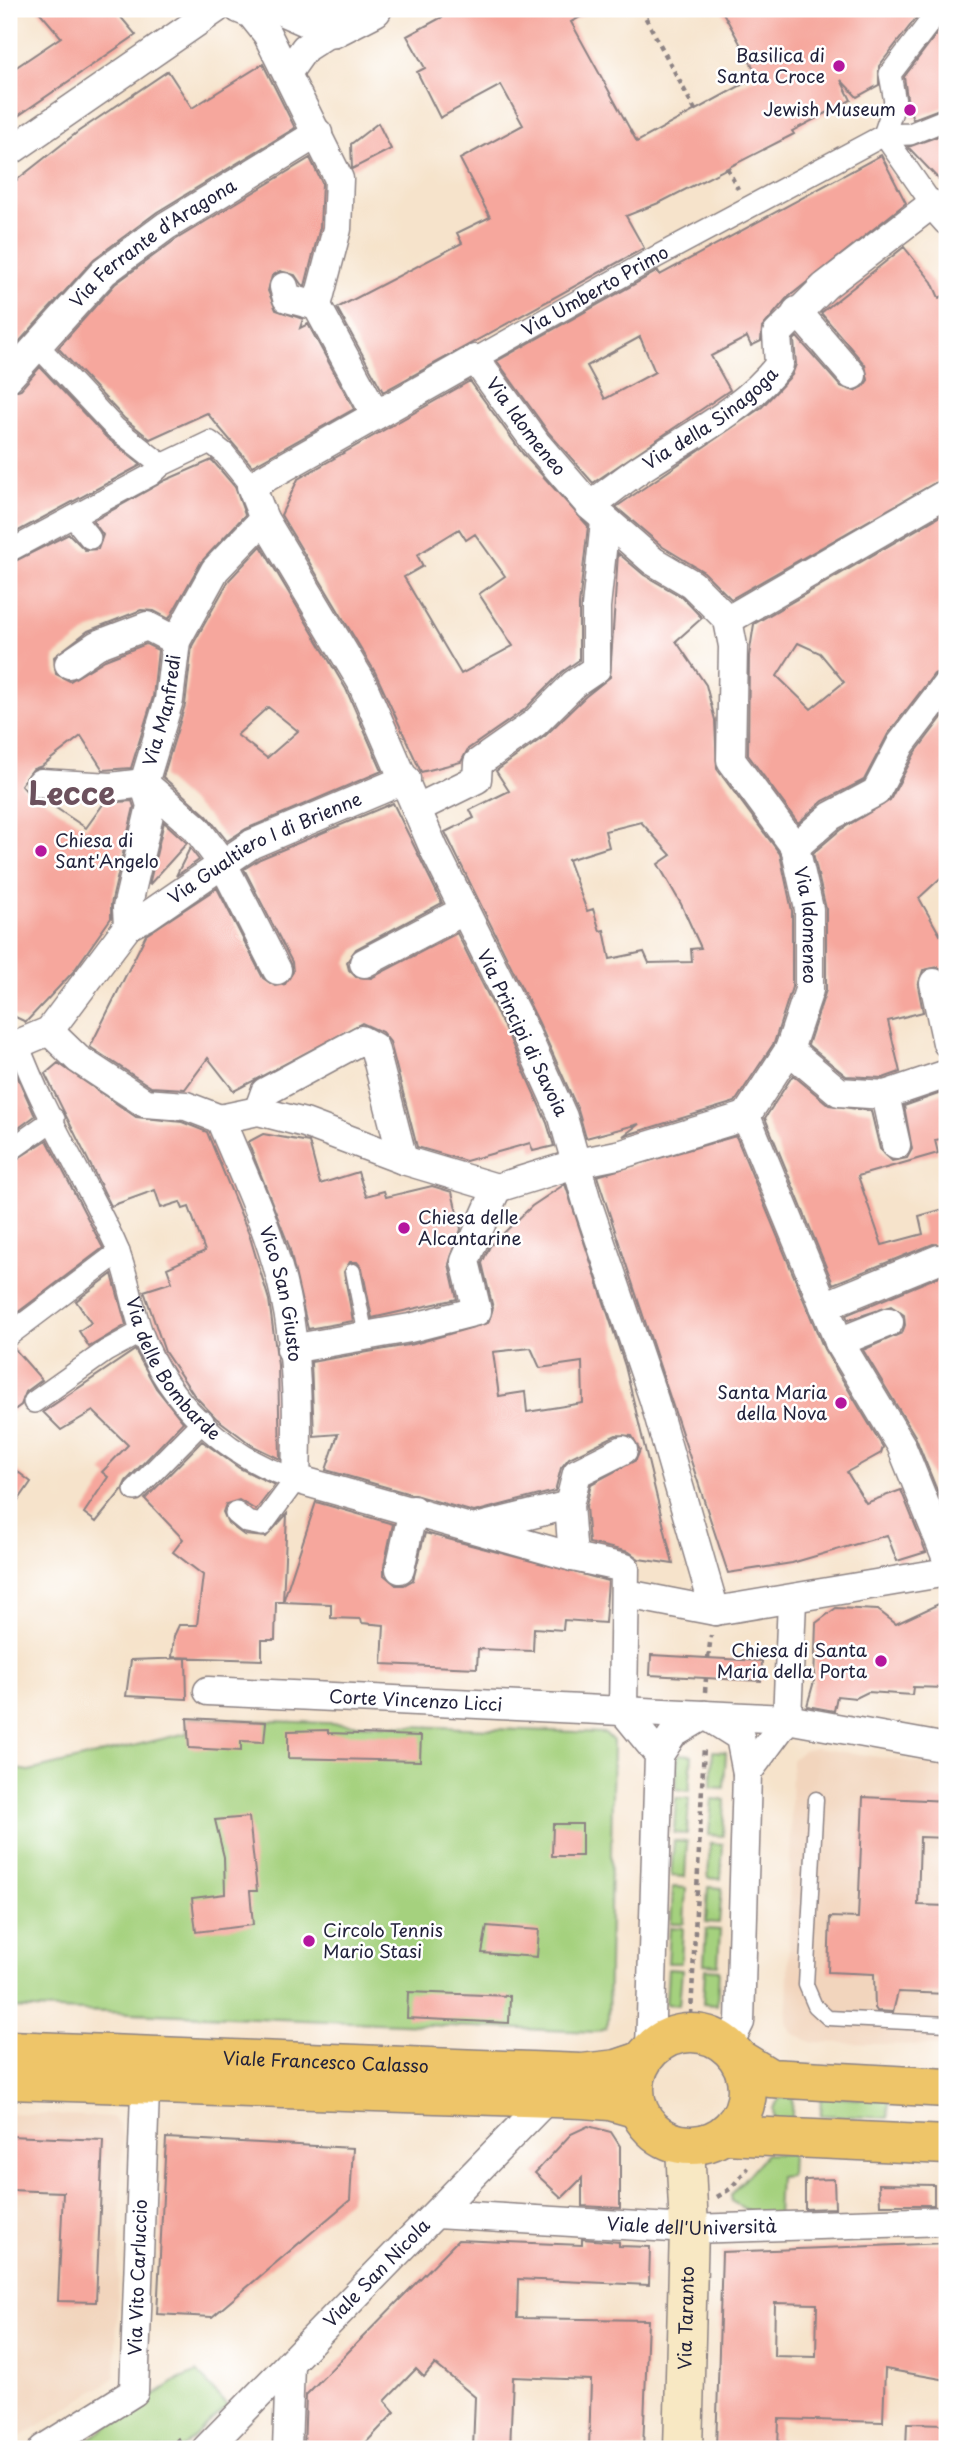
<svg xmlns="http://www.w3.org/2000/svg" width="956" height="2458" font-family="'Playpen Sans',sans-serif">
  <rect width="100%" height="100%" fill="#fff"/>
  <filter id="ink" filterUnits="userSpaceOnUse"><feTurbulence type="fractalNoise" baseFrequency=".0143" numOctaves="2"/><feDisplacementMap in="SourceGraphic" scale="14" xChannelSelector="R" yChannelSelector="G"/><feConvolveMatrix kernelMatrix="1 2 1 2 8 2 1 2 1" color-interpolation-filters="sRGB"/></filter>
  <filter id="wash" filterUnits="userSpaceOnUse"><feTurbulence type="fractalNoise" baseFrequency=".00686" numOctaves="4" result="noise"/><feDisplacementMap in="SourceGraphic" scale="28" xChannelSelector="R" yChannelSelector="G"/><feGaussianBlur stdDeviation="1.57" result="paint"/><feColorMatrix in="noise" values="0 0 0 0 0 0 0 0 0 0 0 0 0 0 0 0 0 1.4 0 .05"/><feComposite in="paint" operator="in"/></filter>
  <g filter="url(#wash)">
    <rect width="100%" height="100%" fill="#f6e3cb"/>
    <path fill="#f2d5bd" d="M815,1748L947,1767V2046L811,2042L792,2033L787,2022L792,1760L802,1751Z
      M9,2113L112,2117L119,2124L123,2137L115,2378L9,2444Z"/>
    <path fill="#a5d17e" stroke="#647a5c" stroke-width="2" d="M188,1718L605,1733L613,1741L608,2023L605,2029L596,2032L9,2008V1768L29,1771L187,1733Z
      M713,1751L726,1752L724,1788L711,1787Z
      M678,1754L692,1755L689,1791L676,1789Z
      M676,1798H689L687,1834L674,1833Z
      M712,1799L725,1800L723,1836L709,1835Z
      M674,1841L687,1842L685,1877L671,1876Z
      M710,1843L723,1844L721,1879L708,1878Z
      M673,1887L686,1888L684,1923H671Z
      M708,1887L722,1888L719,1923L706,1922Z
      M670,1927L683,1928L681,1963H668Z
      M706,1929L720,1930L718,1965L704,1964Z
      M668,1969L682,1970L679,2005L666,2004Z
      M705,1969L719,1970L717,2005L703,2004Z
      M793,2097L791,2129L774,2121L773,2108L780,2098Z
      M821,2097L889,2100L888,2118L820,2115Z
      M766,2154H791L790,2176L779,2177L777,2217L754,2214L731,2201L730,2195Z
      M197,2372L227,2406L182,2449H74L176,2381Z"/>
    <g id="blocks">
      <path fill="#f6a79d" fill-rule="evenodd" d="M37,9H114L136,35L9,122V72L61,37Z
        M457,9H595L571,22L637,142L758,76L721,9H923L879,66V85L857,97L841,80L851,100L792,131L794,134L661,202L626,216L644,248L383,392L337,308L462,243L457,233L490,217L460,159L523,125L501,85L440,118L417,72L425,68L407,36Z
        M947,20V106L913,119L908,105L904,77Z
        M263,64L295,128L157,212L94,259L9,353V186L79,131L168,71L192,108Z
        M378,123L391,149L352,169L351,144Z
        M947,133V188L908,147Z
        M881,155L906,203L786,299L762,328L761,341L751,346L747,337L711,356L730,390L593,483L549,433L497,361L658,271L660,275ZM640,337L655,372L605,399L587,366Z
        M310,158L322,183L320,227L305,286L301,284L295,275L280,271L272,276L268,291L276,310L303,319L300,328L308,324L354,409L252,466L207,413L150,439L124,418L58,348L115,284L175,240Z
        M904,247L932,282L939,298L947,294V476L731,599L704,572L663,547L616,507L762,407L792,375L796,364L794,340L797,337L840,386L854,391L863,387L868,380L865,365L821,313Z
        M40,367L106,437L141,465L9,536V393L21,389Z
        M470,381L523,454L588,526L579,605V660L562,672L524,710L468,749L461,762L421,772L375,672L281,515L298,479ZM459,529L466,540L475,534L505,576L479,594L513,646L461,674L404,577L423,566L417,555Z
        M212,460L235,487L245,515L201,562L169,619L154,611L141,610L88,631L54,657L56,674L70,681L105,660L146,644L158,650L153,697L131,768L103,770L81,736L42,766L33,769L21,785L31,796L44,800L86,828L104,803L132,801L134,807L111,904V918L73,972L26,1022L9,1014V564L69,534L85,550L98,549L103,535L93,521L166,480Z
        M947,512V668L934,674L888,734L864,780L823,801L798,823L748,755L749,656L754,624ZM798,643L820,653L844,682L811,709L777,676Z
        M261,546L346,689L382,771L246,829L227,841L207,816L163,777L185,705L192,646L229,580ZM268,707L298,731L267,758L237,735Z
        M618,553L644,575L682,597L702,618L676,641L706,685L715,720L717,769L780,854L792,911V987L774,1043L735,1102L623,1136L639,1124L586,1138L578,1110L539,1023L445,832L474,818L470,810L509,791L496,771L545,736L585,697L610,677ZM641,822L671,855L658,864L681,904L701,948L691,949L692,962L649,963L644,952L610,959L604,930L600,931L593,909L587,911L568,860L609,847L605,831Z
        M947,711V872L919,898L940,935L947,930V973L938,967L923,970L918,986L923,1012L888,1021L900,1072L883,1078L846,1076L808,1045L826,990V909L813,853L840,830L890,800L915,753Z
        M393,803L442,903L356,949L347,962L349,970L356,977L371,978L457,933L509,1037L547,1123L554,1146L533,1151L530,1143L466,1161L417,1147L390,1042L382,1032L362,1023L234,1091L208,1058L185,1089L151,1087L90,1047L146,935L217,888L263,978L275,986L285,984L293,972L292,962L244,869L260,859Z
        M164,822L187,843L149,885Z
        M190,848L199,860L176,876Z
        M58,1063L136,1117L182,1122L207,1132L249,1234L269,1300L278,1365L280,1459L253,1446L216,1418L194,1395L165,1352L144,1291L172,1282L167,1268L205,1251L189,1207L183,1209L180,1202L161,1208L155,1190L111,1206L45,1074Z
        M9,1069H14L35,1116L9,1135Z
        M793,1075L829,1105L871,1111L880,1149L892,1161L907,1158L912,1149L904,1106L947,1091V1138L935,1140L938,1153L858,1176L882,1245L923,1234L919,1216L947,1208V1245L933,1244L833,1284L765,1118Z
        M263,1134L309,1142L320,1184L358,1172L366,1196L384,1191L386,1197L432,1186L452,1192L461,1229L449,1264L457,1299L372,1318L362,1268L357,1262H350L344,1272L353,1321L308,1329L289,1246L248,1142Z
        M736,1136L824,1349L883,1447L881,1453L847,1472L866,1503L901,1490L926,1552L897,1561L887,1535L792,1563L728,1573L597,1176Z
        M47,1140L103,1248L9,1319V1164Z
        M565,1184L625,1366L673,1564L639,1559L629,1552L589,1543L586,1506L591,1484L636,1460L640,1450L632,1436L616,1435L569,1458L561,1468L555,1491L474,1512L326,1470L338,1434L314,1436L311,1362L414,1344L488,1323L493,1308L482,1263L490,1246L532,1206ZM531,1348L540,1368L582,1362L583,1403L527,1412L525,1392L499,1396L493,1352Z
        M947,1273V1515L915,1436L863,1350L902,1333L905,1325L904,1315L891,1306L848,1320L846,1315Z
        M112,1274L126,1325L89,1347L79,1331L91,1323L76,1301Z
        M13,1347L42,1380L26,1392L21,1405L9,1414V1348Z
        M135,1350L156,1388L183,1422L126,1481L122,1490L96,1522L84,1513L108,1477L102,1472L128,1445L93,1411L61,1430L43,1412Z
        M202,1441L239,1468L275,1485L256,1510L239,1500L226,1504L223,1512L228,1523L244,1535L266,1537L287,1514L283,1602H276L275,1640H262V1660L172,1657L174,1636L179,1625H197L203,1575L173,1552L183,1539L145,1499Z
        M9,1465L31,1482L9,1514Z
        M316,1502L393,1524L384,1566V1575L396,1585H404L413,1580L425,1533L608,1581L605,1623L564,1620L563,1630L534,1628L533,1651L478,1649L477,1668L382,1664L384,1625L362,1623L361,1619L331,1618V1604L283,1602Z
        M947,1600V1688L913,1687L912,1695L868,1692L856,1698L837,1696L834,1711L807,1706L814,1681L816,1623L836,1608L878,1610L896,1624Z
        M651,1655L762,1661L761,1681L650,1675Z
        M186,1658L187,1699L126,1696L131,1660Z
        M187,1718L266,1722L264,1742L241,1741V1751L189,1748Z
        M328,1730V1733L421,1736L420,1761L288,1758V1731Z
        M863,1797L947,1801V1838L920,1837L918,1905L947,1906V1994L898,1992L893,2012L877,2011L875,2008L874,1974L828,1972L830,1917L858,1918Z
        M249,1817L257,1891H250L253,1925L196,1932L192,1898L225,1894L224,1857L215,1820Z
        M553,1824H582V1856H552Z
        M487,1926L539,1930L537,1957L482,1953Z
        M408,1992L510,1996L509,2023L407,2018Z
        M588,2126L611,2132L620,2146V2208L582,2206V2178L562,2198L535,2173L571,2134Z
        M9,2136L103,2140L96,2302L58,2301L63,2192L9,2190Z
        M166,2138L353,2148L350,2200L212,2317L157,2314Z
        M834,2179L835,2208L805,2209V2180Z
        M879,2184L934,2185V2205H880Z
        M582,2239L619,2242V2246L650,2247L649,2285L518,2279L517,2318L648,2320L643,2449H589L591,2380L513,2377L510,2449H473L475,2397L435,2364L424,2377L416,2369L385,2401L395,2412L360,2449H304L306,2395L458,2240L582,2245Z
        M947,2243V2380L885,2369L883,2422L779,2419L778,2449H716L722,2252ZM775,2303L817,2304L816,2357L774,2356Z
        M907,2423L947,2424V2449H906Z"/>
    </g>
  </g>
  <g filter="url(#ink)">
    <use href="#blocks" fill-opacity="0" stroke="#8c8283" stroke-width="2"/>
    <g fill="none" stroke-linecap="round" stroke-linejoin="round">
      <defs>
        <path id="service" d="M353,1271L366,1336
          M816,1799L806,1985L815,2006L828,2018L947,2024"/>
        <g id="pedestrian">
          <path d="M884,135L895,102L890,74L936,14L937,9"/>
          <path d="M884,135L932,204"/>
          <path d="M36,344L115,428L162,465"/>
          <path id="s1" d="M475,359L656,257L884,135L910,134L947,119"/>
          <path d="M73,517L90,538"/>
          <path d="M9,551L151,475L162,465L210,442L224,453L251,486"/>
          <path id="s2" d="M18,1044C43,1112 83,1176 114,1241C128,1270 131,1303 142,1333C167,1401 227,1458 296,1479L262,1525L247,1522L236,1513"/>
          <path d="M9,1151L54,1119"/>
          <path d="M9,1335L119,1252"/>
          <path d="M34,1402L106,1351L141,1332"/>
          <path d="M135,1490L203,1421"/>
        </g>
        <g id="minor">
          <path d="M239,9L251,14L267,34L339,179L337,229L317,306L376,415"/>
          <path d="M288,72L305,48L333,30"/>
          <path d="M9,152L216,9"/>
          <path d="M284,287L287,298L317,306"/>
          <path d="M797,311L852,375"/>
          <path id="s3" d="M9,377L104,272L166,226L318,133"/>
          <path id="s4" d="M590,506C608,493 627,477 646,465C692,435 745,409 779,365L777,334L825,286L932,204L947,221"/>
          <path d="M728,620L947,493"/>
          <path d="M69,664L97,645L147,626L176,641"/>
          <path d="M41,783L111,787L144,783L196,828L223,864L277,970"/>
          <path d="M416,809L477,779L478,763L535,723L574,684L596,669V607L605,522"/>
          <path d="M795,847L831,816L876,792L901,744L947,684"/>
          <path id="s5" d="M128,926L127,908L151,806L144,783L169,700L176,641L215,570L264,519"/>
          <path d="M364,963L463,911"/>
          <path d="M934,983L947,1043"/>
          <path d="M49,1031L78,1059L145,1103L186,1106L220,1119"/>
          <path d="M789,1050L839,1092L885,1095L947,1074"/>
          <path id="s6" d="M9,1053L18,1044L49,1031L128,926L147,916L252,844L406,779"/>
          <path d="M885,1095L896,1145"/>
          <path d="M258,1111L265,1092L361,1040L374,1047L403,1160"/>
          <path d="M746,1116L839,1342L901,1445L947,1559"/>
          <path id="s7" d="M220,1119C244,1176 272,1235 285,1296C298,1355 298,1419 296,1479L573,1557L625,1568L623,1711"/>
          <path d="M220,1119L258,1111L305,1123L403,1160L497,1188L578,1163L622,1154L746,1116"/>
          <path d="M824,1306L939,1259"/>
          <path d="M839,1342L889,1322"/>
          <path d="M291,1349L410,1328L477,1311L465,1261L497,1188"/>
          <path d="M569,1505L577,1473L623,1450"/>
          <path d="M480,1527L569,1505L573,1557"/>
          <path d="M400,1569L413,1510"/>
          <path d="M627,1594L715,1611L947,1572"/>
          <path id="s8" d="M715,1611L654,1400L587,1202L563,1117L524,1030L434,849L361,681L264,519L251,486L475,359L536,443L590,506L653,561L692,584L728,620L733,646L731,760L795,847L809,909V990L789,1050L746,1116"/>
          <path id="s9" d="M208,1691L787,1719L947,1748"/>
          <path d="M623,1711L659,1755L650,2049"/>
          <path d="M787,1719L792,1601"/>
          <path d="M659,1755L673,1734L705,1715L740,1737L747,1773"/>
          <path d="M728,2046L740,2022L747,1773L787,1719"/>
          <path id="s10" d="M436,2214L689,2229L947,2221"/>
          <path id="s11" d="M43,2449L134,2392L146,2065"/>
          <path id="s12" d="M206,2449L548,2098"/>
          <path d="M287,2449L290,2364"/>
        </g>
        <path id="tertiary" d="M285,9L333,30L374,9"/>
        <g id="secondary">
          <path id="s13" d="M683,2449L689,2229L685,2145"/>
        </g>
        <g id="primary">
          <circle cx="691" cy="2089" r="56"/>
          <path id="s14" d="M9,2050L582,2073L617,2069L641,2061"/>
          <path d="M739,2059L770,2078L947,2088"/>
          <path d="M9,2080L583,2099L610,2101L638,2109"/>
          <path d="M724,2135L947,2145"/>
        </g>
      </defs>
      <use href="#service" stroke="#8c8283" stroke-width="17"/>
      <use href="#pedestrian" stroke="#8c8283" stroke-width="24"/>
      <use href="#minor" stroke="#8c8283" stroke-width="31"/>
      <use href="#tertiary" stroke="#8c8283" stroke-width="38"/>
      <use href="#secondary" stroke="#8c8283" stroke-width="41"/>
      <use href="#primary" stroke="#8c8283" stroke-width="41"/>
      <path stroke="#8c8283" stroke-width="4.5" stroke-dasharray="5 5" stroke-linecap="butt" d="M641,9L695,110
        M727,168L738,189
        M708,1658L711,1636
        M705,1692L706,1678
        M691,2015L704,1746
        M675,2028L708,2029
        M944,2176V2195
        M717,2197L730,2189L748,2168
        M169,2449L182,2436"/>
      <use href="#service" stroke="#fff" stroke-width="14"/>
      <use href="#pedestrian" stroke="#fff" stroke-width="21"/>
      <use href="#minor" stroke="#fff" stroke-width="28"/>
      <use href="#tertiary" stroke="#fff" stroke-width="35"/>
      <use href="#secondary" stroke="#f8e8c3" stroke-width="38"/>
      <use href="#primary" stroke="#eec569" stroke-width="38"/>
    </g>
  </g>
  <g fill="#b5179e" stroke="#fff" stroke-width="2.5">
    <circle cx="839" cy="66" r="7"/>
    <circle cx="910" cy="110" r="7"/>
    <circle cx="41" cy="851" r="7"/>
    <circle cx="404" cy="1228" r="7"/>
    <circle cx="841" cy="1403" r="7"/>
    <circle cx="881" cy="1661" r="7"/>
    <circle cx="309" cy="1941" r="7"/>
  </g>
  <g text-anchor="middle" stroke-width="5" stroke-linejoin="round" paint-order="stroke">
    <g font-size="18" fill="#22223b" stroke="#fff" text-anchor="end">
      <text x="825" y="62">Basilica di<tspan x="825" dy="21">Santa Croce</tspan></text>
      <text x="896" y="116">Jewish Museum</text>
      <text x="55" y="847" text-anchor="start">Chiesa di<tspan x="55" dy="21">Sant'Angelo</tspan></text>
      <text x="418" y="1224" text-anchor="start">Chiesa delle<tspan x="418" dy="21">Alcantarine</tspan></text>
      <text x="827" y="1399">Santa Maria<tspan x="827" dy="21">della Nova</tspan></text>
      <text x="867" y="1657">Chiesa di Santa<tspan x="867" dy="21">Maria della Porta</tspan></text>
      <text x="323" y="1937" text-anchor="start">Circolo Tennis<tspan x="323" dy="21">Mario Stasi</tspan></text>
    </g>
    <g font-size="18" fill="#22223b" stroke="#fff">
      <text dy="6" stroke="none"><textPath href="#s3" startOffset="198">Via Ferrante d'Aragona</textPath></text>
      <text dy="6" stroke="none"><textPath href="#s1" startOffset="138">Via Umberto Primo</textPath></text>
      <text dy="6" stroke="none"><textPath href="#s4" startOffset="149">Via della Sinagoga</textPath></text>
      <text dy="6" stroke="none"><textPath href="#s8" startOffset="1564">Via Idomeneo</textPath></text>
      <text dy="6" stroke="none"><textPath href="#s5" startOffset="222">Via Manfredi</textPath></text>
      <text dy="6" stroke="none"><textPath href="#s6" startOffset="336">Via Gualtiero I di Brienne</textPath></text>
      <text dy="6" stroke="none"><textPath href="#s8" startOffset="2174">Via Idomeneo</textPath></text>
      <text transform="translate(522 1033) rotate(64)" y="6">Via Principi di Savoia</text>
      <text dy="6" stroke="none"><textPath href="#s7" startOffset="186">Vico San Giusto</textPath></text>
      <text dy="6" stroke="none"><textPath href="#s2" startOffset="362">Via delle Bombarde</textPath></text>
      <text dy="6" stroke="none"><textPath href="#s9" startOffset="208">Corte Vincenzo Licci</textPath></text>
      <text dy="6" stroke="none"><textPath href="#s14" startOffset="317">Viale Francesco Calasso</textPath></text>
      <text dy="6" stroke="none"><textPath href="#s10" startOffset="256">Viale dell'Università</textPath></text>
      <text dy="6" stroke="none"><textPath href="#s12" startOffset="245">Viale San Nicola</textPath></text>
      <text dy="6" stroke="none"><textPath href="#s11" startOffset="222">Via Vito Carluccio</textPath></text>
      <text dy="6" stroke="none"><textPath href="#s13" startOffset="131">Via Taranto</textPath></text>
    </g>
    <g font-size="32" font-weight="bold" fill="#6c515d" stroke="#fff">
      <text x="72" y="805">Lecce</text>
    </g>
  </g>
  <rect width="956" height="2458" fill="none" stroke="#fff" stroke-width="35"/>
</svg>
